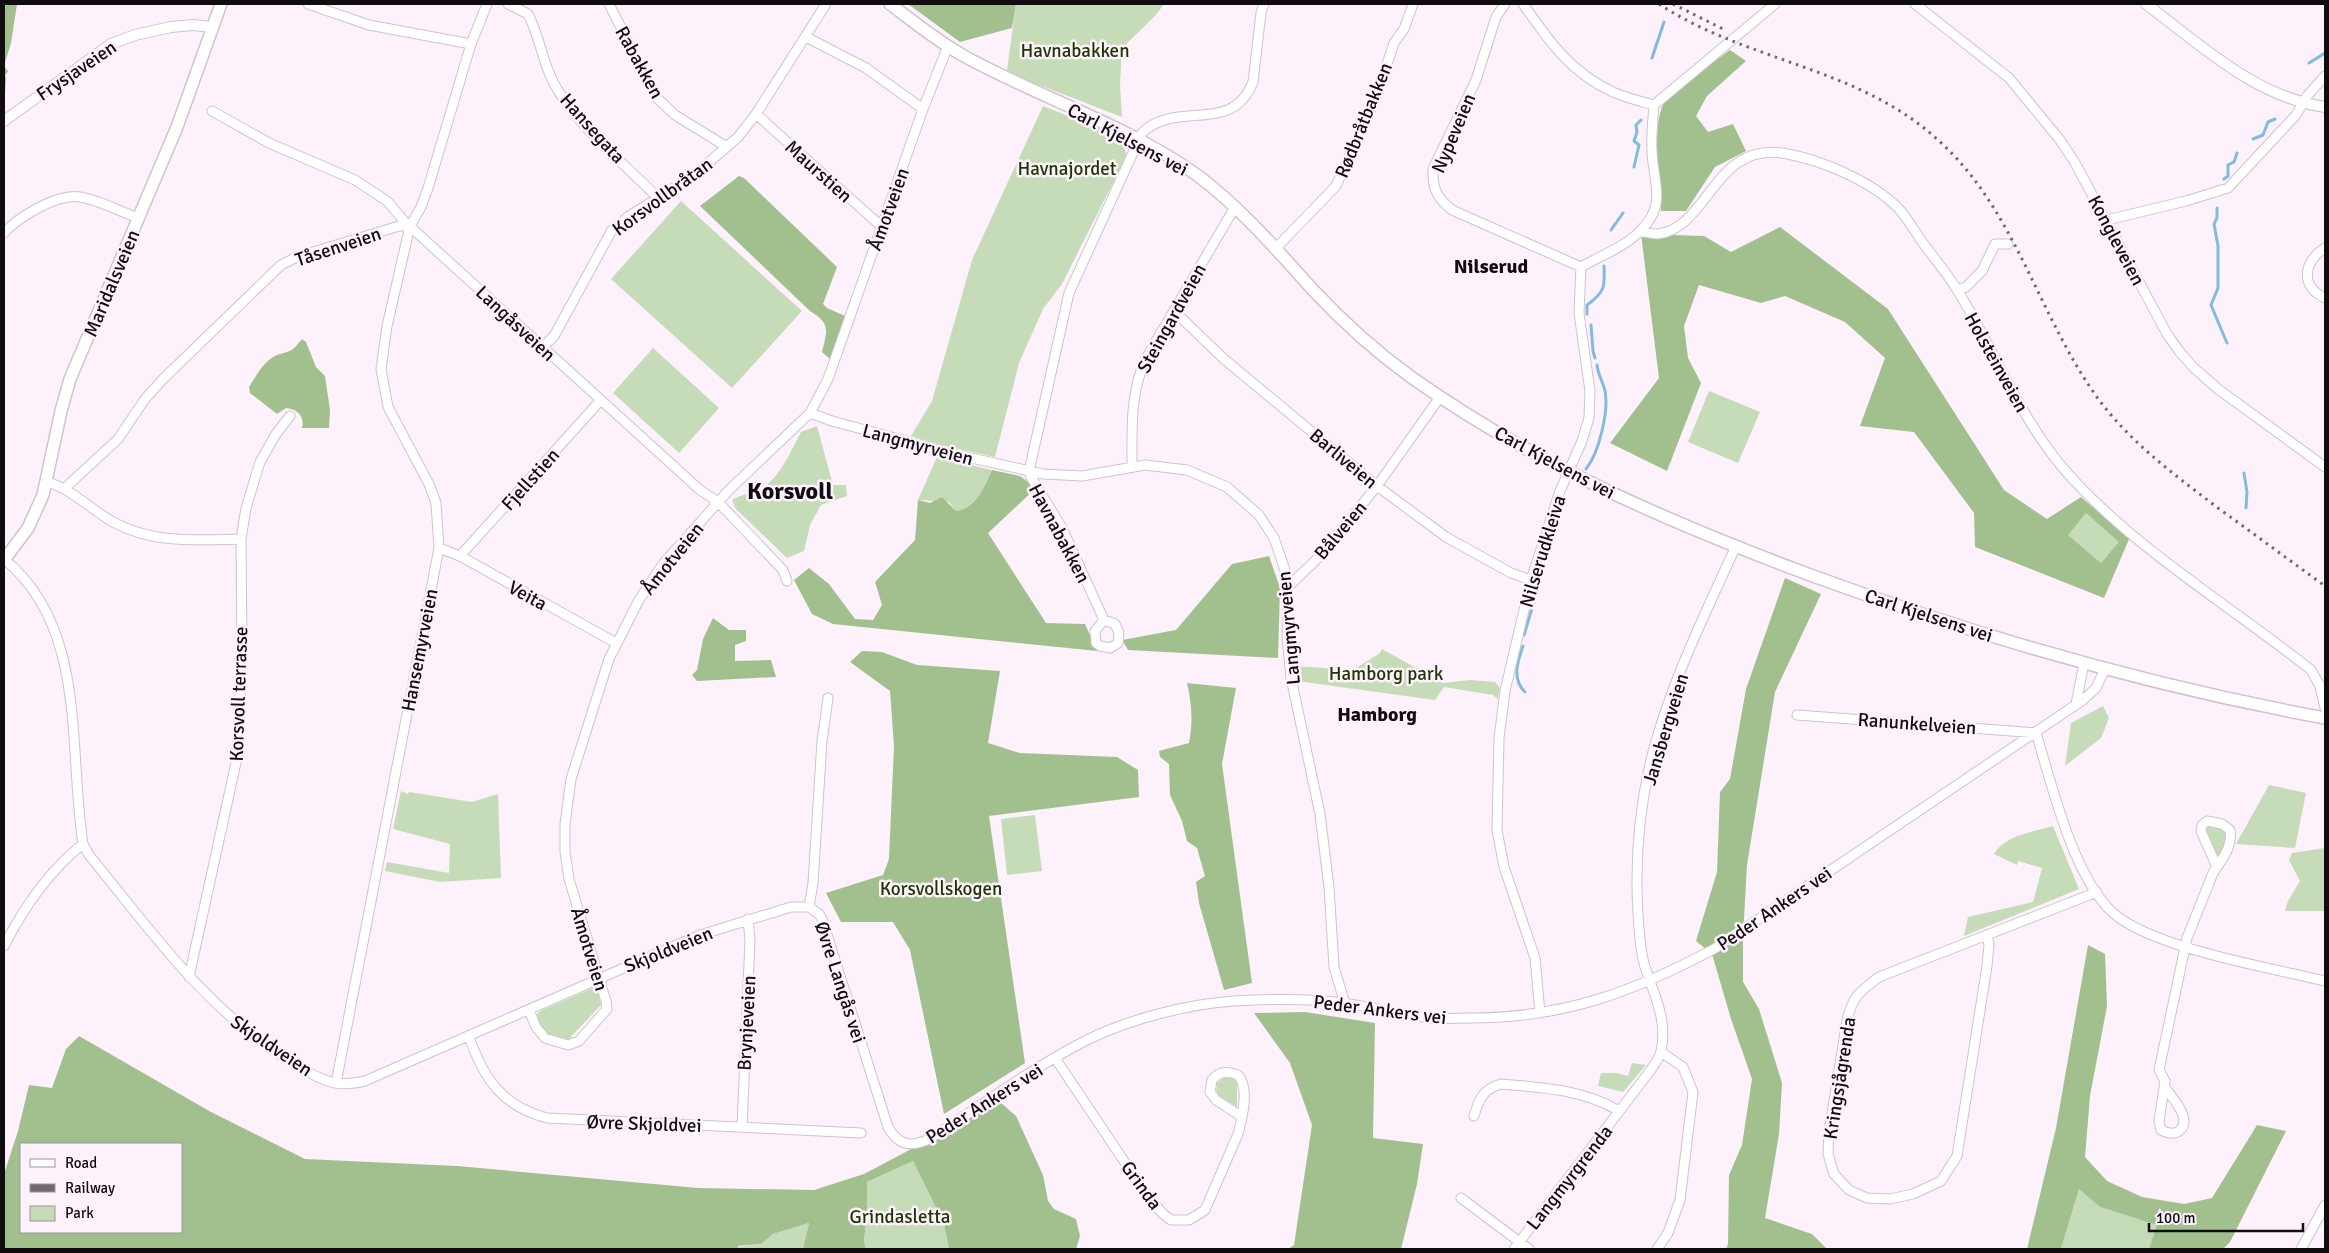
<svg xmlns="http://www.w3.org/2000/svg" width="2329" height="1253" font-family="Signika,sans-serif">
  <rect width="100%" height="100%" fill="#fdf1fc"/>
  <path fill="#c6dcb9" d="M1016,4H1164L1155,16L1122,48L1120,85L1122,117L1029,81L1007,70Z
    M1043,106L1106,131L1122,142L1127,155L1062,284L1043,309L1019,363L995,457L940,445L911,436L932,401L972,260Z
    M681,201L802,311L732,388L611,279Z
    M653,348L719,408L679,453L613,393Z
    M1709,391L1760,412L1738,463L1688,442Z
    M817,426L833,485H846L847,496L821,505L810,525L804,551L787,558L736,509L732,500C741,494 757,493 764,487C782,474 791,450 801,432Z
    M937,457L992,470C984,487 977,508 956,511L949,502L918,500Z
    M2086,513L2120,542L2101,563L2067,535Z
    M1382,649L1443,683L1470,680L1495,682L1500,688L1498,699L1493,695L1444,687L1435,700L1297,681L1294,666L1353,670L1380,653Z
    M2103,706L2109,718L2101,738L2065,766L2071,723Z
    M2269,785L2306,793L2295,848L2236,844Z
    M401,791L408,794L409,792L472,802L498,794L501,878L440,882L385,871L387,862L449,873L450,844L393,829Z
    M1035,815L1042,871L1007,875L1001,819Z
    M2208,825L2226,829L2229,838L2220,856L2215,855L2205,827Z
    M2053,826L2079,889L1964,936L1968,917L2033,902L2042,868L2018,861L2017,865L1994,854C2005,835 2033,832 2053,826Z
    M2325,848V911H2285L2288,901L2300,881L2289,860L2292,853Z
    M595,987L598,990L601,1005L568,1040C551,1042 540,1032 536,1016L540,1011Z
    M1632,1063L1646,1065L1623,1092L1598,1086L1601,1073H1616L1628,1076Z
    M1226,1076L1235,1078L1237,1081V1107L1216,1094L1217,1083Z
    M913,1161L944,1224L949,1249H866L864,1241L867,1213V1182Z
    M2079,1188L2100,1207L2158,1225L2149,1249H2061Z
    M809,1223L803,1249H738V1247L761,1244L773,1234Z"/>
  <path fill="#a2c08e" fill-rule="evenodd" d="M4,4H17L11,43L4,66L8,71L5,76L6,78L4,111Z
    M908,4H1016L1012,28L960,42Z
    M1730,50L1746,61L1707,96L1696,116L1708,132L1733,124L1746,151L1715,167L1686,211H1661C1660,184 1650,121 1666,100C1682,80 1710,65 1730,50Z
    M739,176L744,178L837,267L823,304L827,308L845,316L830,359L822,352C828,328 830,324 810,311L700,206Z
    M1780,227L1888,309L2004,490L2047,519L2081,497L2129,539L2104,598L1975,547L1974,513L1914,432L1860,426L1885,358L1845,322L1785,296L1761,303L1699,285L1684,326L1688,358L1701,383L1667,471L1610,443L1659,378L1641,234L1704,236L1731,252ZM2086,513L2119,542L2101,563L2068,535Z
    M302,339L306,342L316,367L325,376L330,410L329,428H302C305,416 297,409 286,408L277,414L250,393L249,387C256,376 264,361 275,356C292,349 289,355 302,339Z
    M992,470L1020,476L1036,488L988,533L1046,623L1085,624L1097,651L833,624L812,614L794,580L809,568L829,584L855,619L873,620L882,605L875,582L915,540L918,500L930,503L942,497L956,511C977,508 984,487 992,470Z
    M1269,556L1280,588L1278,658L1128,650L1122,640L1176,630L1232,564Z
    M1785,578L1821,594L1775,692L1747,865L1743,936V982L1759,1009L1782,1083L1779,1134L1765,1218L1812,1234L1827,1249H1726L1728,1244L1729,1175L1742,1145L1752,1079L1731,1019L1712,954L1696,941L1717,872L1720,792L1730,779L1746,689Z
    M713,618L729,630H746V641L735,645V661L771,660L776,677L697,681L692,675L697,670L703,639Z
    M862,651L882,652L917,665L1000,671L988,743L1020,753L1117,757L1138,770L1139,797L989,816L1025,1063L944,1114L910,950L893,922H841L826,893L883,875L889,859L894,746L890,691L850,662Z
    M1187,683L1236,688L1222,764L1252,983L1224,990L1199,903L1196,882L1205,876L1197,848L1187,841L1182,821L1170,795L1169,764L1160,757L1159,751L1189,743C1193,722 1192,705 1187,683Z
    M2088,945L2105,954L2107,1006L2090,1096L2085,1157L2107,1181L2142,1197L2184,1204L2212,1198L2257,1125L2286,1131L2230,1242L2223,1249H2149L2157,1225L2100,1207L2079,1189L2061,1249H2027L2056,1128Z
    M1305,1012L1375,1023L1373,1138L1423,1144L1417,1184L1401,1249H1288L1294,1245L1312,1125L1290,1063L1254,1013Z
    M79,1036L211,1112L305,1159L457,1166L698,1188L814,1190L864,1174L1000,1102L1016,1116L1043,1175L1048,1201L1054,1209L1076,1219L1080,1236L1076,1249H949L944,1224L913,1161L867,1182V1213L864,1241L866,1249H803L809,1223L773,1234L761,1244L738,1246V1249H4V1174L18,1131L29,1085L52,1088L66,1049ZM21,1144H181V1232H21Z"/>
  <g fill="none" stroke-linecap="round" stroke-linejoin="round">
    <path stroke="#83bbdd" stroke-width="3" d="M1652,58L1664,22
      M2309,63L2325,53
      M2253,139L2263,135L2268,122L2275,119
      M1634,167L1639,145L1634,141L1637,132L1636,125L1641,120
      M2224,179L2228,176V165L2234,162L2237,153
      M2217,208V218L2214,224L2218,246V288L2211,305L2227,343
      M1611,230L1623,213
      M1587,314V305C1605,292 1605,287 1604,266
      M1591,325L1593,351L1595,358
      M1586,469C1599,453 1609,411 1605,391C1603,382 1598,375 1597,365
      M2244,473L2247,492L2246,508
      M1524,635L1537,592
      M1523,646C1517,663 1512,679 1525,692"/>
    <defs>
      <path id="minor" d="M308,4L369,25L471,44
        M508,4L528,14C541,39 543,68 559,92C583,131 626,165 658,198
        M609,4L656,97L675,115L727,147
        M1505,4L1496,17L1476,80L1433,169C1432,188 1437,198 1452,210L1581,267
        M1523,4C1548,40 1571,73 1613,92C1626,98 1640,101 1654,105
        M1915,4L2009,78L2060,140L2074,161L2167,334L2179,351L2193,367L2218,389L2325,467
        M806,37L866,68L923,109
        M212,111L269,143L355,180L387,201L404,221L700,490L718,502L783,570L787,581
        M756,114L882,227
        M2107,220L2186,201L2228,188L2296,115L2307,96L2325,76
        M1640,232C1646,232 1653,234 1658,234C1708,228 1714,143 1782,153C1820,159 1872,181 1899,209C1908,219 1915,232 1923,243C1934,258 1946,272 1956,288C1995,350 2020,421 2070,476C2138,551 2232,607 2311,670L2320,686L2325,708
        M4,233C18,217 58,193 80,197C100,200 120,212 139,218
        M1276,248L1336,186L1377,95L1394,43L1404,29L1413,4
        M2325,248C2304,261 2299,286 2325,298
        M1958,290L1966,287L1982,271L1995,244H2008
        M1174,311L1224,359L1377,486L1446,537L1511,573L1531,580
        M543,347L554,336L612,230L629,216L692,177L738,137L756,114L826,4
        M810,413L832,421L954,454L1043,474L1082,476L1145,465L1187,470L1227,487L1259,515L1274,538L1286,573L1288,587L1287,636L1291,678L1320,814L1329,887L1334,967L1345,1004
        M1132,467C1132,429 1130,395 1145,360L1235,207
        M47,482C72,489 90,509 113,522C153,544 196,540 241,539
        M65,488L118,439L145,399L163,379L281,265L297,257L399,226H410
        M439,548L460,556L616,643
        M460,556L600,401
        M4,559C88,627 68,750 83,844L89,855C148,927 203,1006 284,1057C299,1067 317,1079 335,1083C345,1085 355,1083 365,1081L697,936L791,907H809L819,914L822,919L888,1127C898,1145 911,1148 929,1139C981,1106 1033,1067 1089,1039C1130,1019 1188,1004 1234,1001C1269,999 1307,998 1343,1003C1372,1007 1400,1014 1429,1018C1443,1019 1458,1018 1471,1018C1564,1018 1633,992 1714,949L2083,700L2096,688L2105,669
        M1288,587L1320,556L1377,486L1440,397
        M1104,620L1115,624L1119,633L1118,643L1110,648L1100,646L1096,643L1095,631L1104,620L1062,528L1031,477L1029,471L1069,293L1142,133C1177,99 1232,136 1253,82L1261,13L1264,4
        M2076,704L2084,663
        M1797,715L2036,733C2052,785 2071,868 2108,908C2143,947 2272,968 2325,981
        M809,907L813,883L822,741L828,698
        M1987,936L1989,945L1987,966L1957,1156L1941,1181L1913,1194L1890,1199L1867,1198L1849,1190L1834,1174L1828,1154L1829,1132L1847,1020C1853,996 1860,991 1879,977L2097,892
        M4,946C23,909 50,870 83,844
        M189,977L237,758L242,649L241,539L246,508L260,462L276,434L290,416
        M529,1010L536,1027L545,1038L568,1045L579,1041L607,1009L606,1001L569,879L565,852V824L571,779L609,659L639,600L663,564L729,490L810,413L828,379L923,109L948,46
        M1540,1013L1535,958L1504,867L1497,830L1499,738L1505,691L1531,580L1560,491L1582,441L1589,418L1590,391L1579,313L1581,267C1600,256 1625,247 1640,231C1668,204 1653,183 1652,151C1651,136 1653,120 1654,105L1775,4
        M469,1037C484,1079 502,1106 547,1118L861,1133
        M1055,1058L1144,1191L1163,1214L1171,1220H1189L1205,1210L1238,1134C1242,1119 1250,1088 1238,1075C1228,1071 1219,1071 1212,1080L1210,1092L1216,1100L1242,1117
        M336,1083L439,548L436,503L429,484L388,407L381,369L387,326L410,226L421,207L428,188L471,44L487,4
        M2164,1086C2171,1097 2194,1119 2179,1131C2174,1135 2167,1133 2161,1130L2159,1121L2165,1081L2159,1070L2187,938L2213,873C2222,859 2233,847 2230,830L2222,824L2207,821L2202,825L2201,831L2217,867
        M1474,1116C1479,1099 1483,1089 1501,1084C1541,1087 1585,1090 1619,1111
        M742,1127L750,941L748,919
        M1461,1198L1529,1249
        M1514,1249L1650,1071C1654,1065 1660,1058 1661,1051C1668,1021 1654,994 1645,967C1640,950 1639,931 1638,914C1635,865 1639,812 1650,764C1668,689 1704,616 1736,546
        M1657,1249L1668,1233L1680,1200L1693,1092L1683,1067L1661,1052
        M2301,1249L2325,1205"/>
      <path id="tertiary" d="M2146,4C2201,45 2255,97 2325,107
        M4,121L111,44L135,35L171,27L193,25L213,27"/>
      <path id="secondary" d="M890,4C914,22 937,41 964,56C1040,98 1125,124 1197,175C1241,208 1276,249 1313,290C1343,322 1375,351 1411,377C1533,464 1673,524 1813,576C1980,637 2150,686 2325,718
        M4,560L28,528L43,495L61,411L70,379L177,127L221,4"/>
    </defs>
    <use href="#minor" stroke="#cfc3ce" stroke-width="11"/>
    <use href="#tertiary" stroke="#cfc3ce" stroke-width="12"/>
    <use href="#secondary" stroke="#cfc3ce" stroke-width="14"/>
    <use href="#minor" stroke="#fff" stroke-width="9"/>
    <use href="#tertiary" stroke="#fff" stroke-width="10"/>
    <use href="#secondary" stroke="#fff" stroke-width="11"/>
    <path stroke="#706970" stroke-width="3" stroke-dasharray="2.5 5" stroke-linecap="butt" d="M1659,4C1747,62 1859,67 1938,140C2014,208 2037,311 2094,393C2127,440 2172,473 2218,508C2254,534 2289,560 2325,586
      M1673,4L1725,30"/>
  </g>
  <g text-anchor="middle" stroke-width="5" stroke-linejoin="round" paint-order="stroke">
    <g font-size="19" fill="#1b3600" stroke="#fdf1fc">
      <text x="1075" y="57">Havnabakken</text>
      <text x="1067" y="175">Havnajordet</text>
      <text x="1386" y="680">Hamborg park</text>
      <text x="941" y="895">Korsvollskogen</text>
      <text x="900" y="1223">Grindasletta</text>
    </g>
    <g font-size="19" fill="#100c10" stroke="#fdf1fc">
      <text transform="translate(640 62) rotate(61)" y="7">Rabakken</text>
      <text transform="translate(76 70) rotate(-34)" y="7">Frysjaveien</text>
      <text transform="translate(1363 120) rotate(-68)" y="7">Rødbråtbakken</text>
      <text transform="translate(593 128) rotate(48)" y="7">Hansegata</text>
      <text transform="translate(1453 133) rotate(-67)" y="7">Nypeveien</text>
      <text transform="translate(1128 139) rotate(28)" y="7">Carl Kjelsens vei</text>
      <text transform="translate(819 171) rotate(42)" y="7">Maurstien</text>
      <text transform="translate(662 196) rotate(-36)" y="7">Korsvollbråtan</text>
      <text transform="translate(888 209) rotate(-70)" y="7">Åmotveien</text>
      <text transform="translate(2117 240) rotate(62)" y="7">Kongleveien</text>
      <text transform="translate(338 246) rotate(-18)" y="7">Tåsenveien</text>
      <text transform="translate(111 283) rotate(-67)" y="7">Maridalsveien</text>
      <text transform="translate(1171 318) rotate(-61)" y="7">Steingardveien</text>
      <text transform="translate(516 323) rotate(43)" y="7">Langåsveien</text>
      <text transform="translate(1997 362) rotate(61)" y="7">Holsteinveien</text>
      <text transform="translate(918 444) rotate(15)" y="7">Langmyrveien</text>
      <text transform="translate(1344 458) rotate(40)" y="7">Barliveien</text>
      <text transform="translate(1555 462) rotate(28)" y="7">Carl Kjelsens vei</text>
      <text transform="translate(530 479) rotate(-48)" y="7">Fjellstien</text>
      <text transform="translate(1340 530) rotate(-50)" y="7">Bålveien</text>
      <text transform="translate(1060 533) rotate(62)" y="7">Havnabakken</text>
      <text transform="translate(1542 551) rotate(-73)" y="7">Nilserudkleiva</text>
      <text transform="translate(672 558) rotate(-51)" y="7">Åmotveien</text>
      <text transform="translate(528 595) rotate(29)" y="7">Veita</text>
      <text transform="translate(1929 615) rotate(18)" y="7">Carl Kjelsens vei</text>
      <text transform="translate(1288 628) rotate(-95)" y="7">Langmyrveien</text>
      <text transform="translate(419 650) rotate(-79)" y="7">Hansemyrveien</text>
      <text transform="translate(238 694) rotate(-88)" y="7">Korsvoll terrasse</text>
      <text transform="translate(1917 723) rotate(4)" y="7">Ranunkelveien</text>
      <text transform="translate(1665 729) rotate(-73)" y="7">Jansbergveien</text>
      <text transform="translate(1774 908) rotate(-34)" y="7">Peder Ankers vei</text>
      <text transform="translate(590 949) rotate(73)" y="7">Åmotveien</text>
      <text transform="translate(668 949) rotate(-22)" y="7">Skjoldveien</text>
      <text transform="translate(841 982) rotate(72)" y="7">Øvre Langås vei</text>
      <text transform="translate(1380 1009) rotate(7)" y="7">Peder Ankers vei</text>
      <text transform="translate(746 1023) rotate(-87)" y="7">Brynjeveien</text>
      <text transform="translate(272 1045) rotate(34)" y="7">Skjoldveien</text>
      <text transform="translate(1839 1078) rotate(-81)" y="7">Kringsjågrenda</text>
      <text transform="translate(984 1103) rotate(-32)" y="7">Peder Ankers vei</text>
      <text transform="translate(644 1123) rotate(2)" y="7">Øvre Skjoldvei</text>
      <text transform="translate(1569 1177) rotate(-52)" y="7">Langmyrgrenda</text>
      <text transform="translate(1142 1185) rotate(54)" y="7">Grinda</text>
    </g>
    <g font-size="20" font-weight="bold" fill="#100c10" stroke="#fdf1fc">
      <text x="1491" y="273">Nilserud</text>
      <text x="1377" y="721">Hamborg</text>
    </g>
    <g font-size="24" font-weight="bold" fill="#100c10" stroke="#fdf1fc">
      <text x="790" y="499">Korsvoll</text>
    </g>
  </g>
  <rect width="2329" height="1253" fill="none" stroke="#100c10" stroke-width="10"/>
  <rect x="20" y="1143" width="162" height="90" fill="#fdf1fc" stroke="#9e959e"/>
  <rect x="30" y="1159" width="25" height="8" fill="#ffffff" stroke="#9e959e"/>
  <text x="65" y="1168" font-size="15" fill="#100c10">Road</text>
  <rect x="30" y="1184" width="25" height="8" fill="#706970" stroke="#9e959e"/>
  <text x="65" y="1193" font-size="15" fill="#100c10">Railway</text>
  <rect x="30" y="1206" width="25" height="15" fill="#c6dcb9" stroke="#9e959e"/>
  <text x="65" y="1218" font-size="15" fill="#100c10">Park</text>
  <path d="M2149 1223v8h154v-8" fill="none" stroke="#100c10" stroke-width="2.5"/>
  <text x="2156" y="1223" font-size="15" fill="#100c10" stroke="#fdf1fc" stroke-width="4" paint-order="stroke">100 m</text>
</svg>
